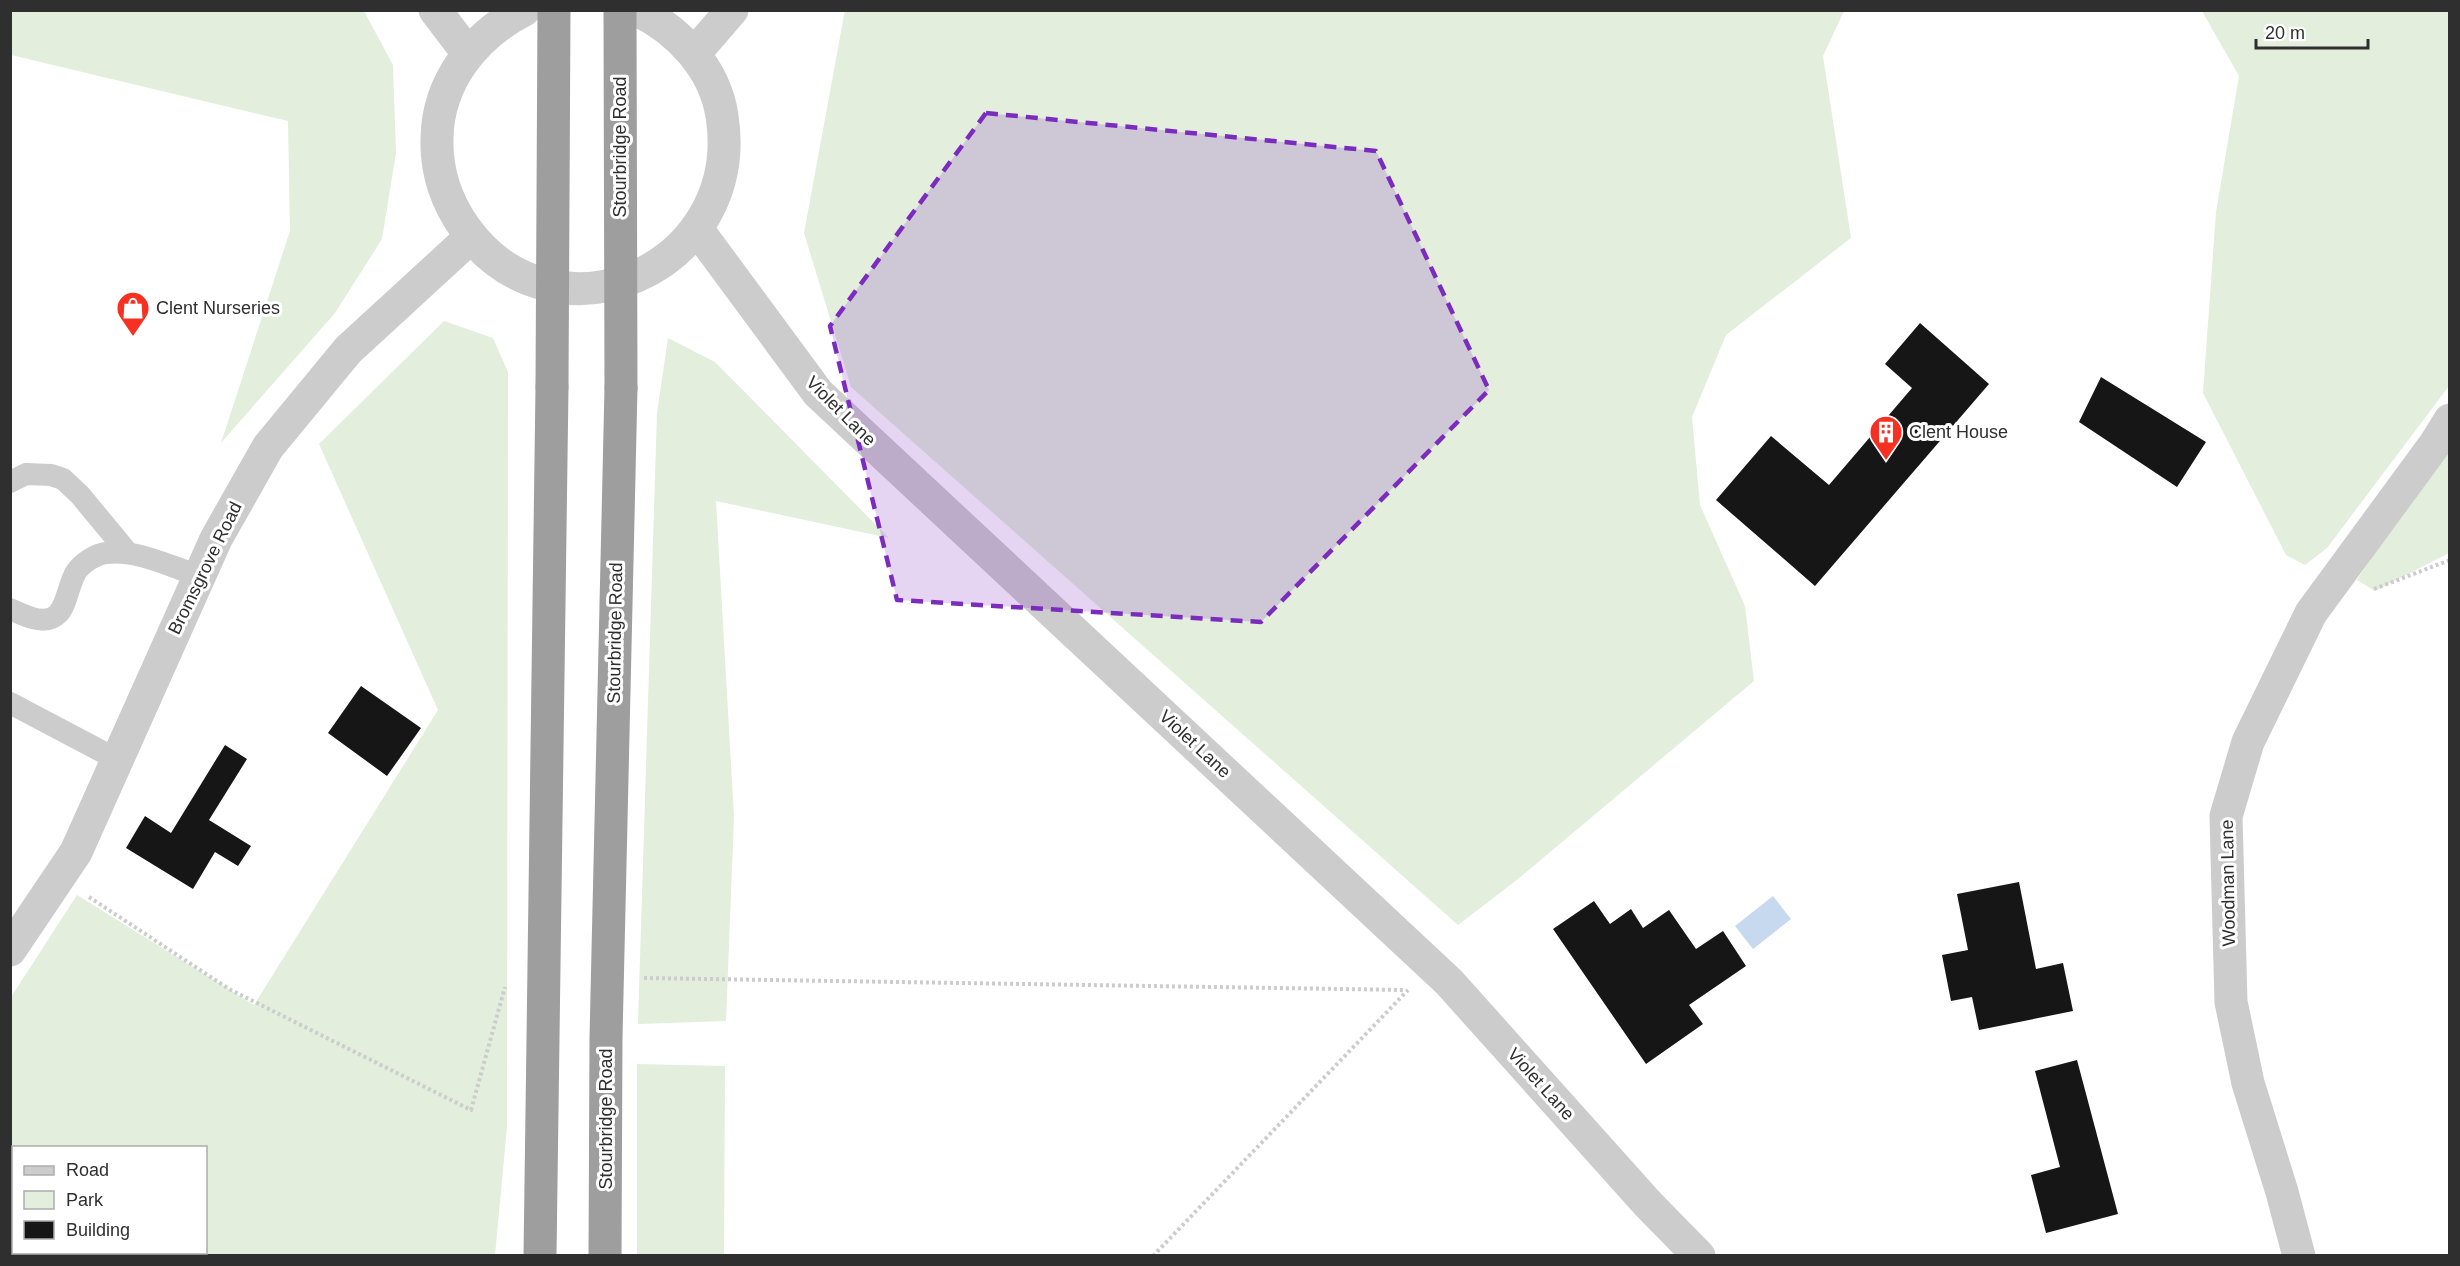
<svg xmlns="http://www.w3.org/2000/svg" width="2460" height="1266" font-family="Helvetica,sans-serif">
  <rect width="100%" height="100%" fill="#fff"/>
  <path fill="#e3eedc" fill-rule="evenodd" d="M11,10L364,11L393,65L396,153L382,239L335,313L221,443L290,231L288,121L11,55Z
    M845,10L1844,11L1823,56L1851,238L1726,335L1692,417L1700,505L1745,606L1754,681L1518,879L1458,925L851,387L804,233Z
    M2202,11H2449V386L2327,548L2305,565L2286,555L2203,393L2216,212L2239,76Z
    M444,321L493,338L508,372L507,1127L495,1255H11V997L77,895L254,1005L438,710L319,444ZM14,1148H206V1252H14Z
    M668,338L715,362L889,538L716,501L734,817L726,1021L638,1024L657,413Z
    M2449,437V553L2375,591L2357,580Z
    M637,1064L725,1066L724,1255H637Z"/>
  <path fill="#c6d9ef" d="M1773,896L1791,919L1753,949L1735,926Z"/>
  <path fill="#161616" d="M1920,323L1989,384L1815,586L1716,500L1771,436L1829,485L1912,388L1885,364Z
    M2101,377L2206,442L2177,487L2079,422Z
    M361,686L421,728L387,776L328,733Z
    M225,745L247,759L209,820L251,846L238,866L215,852L193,889L126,848L145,816L171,833Z
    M2019,882L2036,969L2063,963L2073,1011L1979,1030L1972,997L1951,1001L1942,955L1968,950L1957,894Z
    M1594,901L1610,924L1631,909L1643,928L1669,910L1696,949L1723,931L1746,966L1689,1005L1703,1024L1646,1064L1553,929Z
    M2077,1060L2118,1214L2046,1233L2031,1175L2060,1167L2035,1071Z"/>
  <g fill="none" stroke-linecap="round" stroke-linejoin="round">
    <path stroke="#ccc" stroke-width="4" stroke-dasharray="3 3" stroke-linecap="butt" d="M2374,589L2450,560
      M89,897L229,989L471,1110L505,987
      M644,978L1404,990
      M1153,1256L1408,990"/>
    <path stroke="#ccc" stroke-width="22" d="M10,482L26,474L51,475L63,479L80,495L128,553
      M10,609C17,612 25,616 32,618C68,628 64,592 76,572C82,563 96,554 106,553C137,549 171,567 200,576
      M10,703L118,760"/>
    <path stroke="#ccc" stroke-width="33" d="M435,10L467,52
      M524,10C475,35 438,81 437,138C436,170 446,201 465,228C555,353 746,269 722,116C715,69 679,30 637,10
      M694,54L732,10
      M697,229L818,393L1449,982L1648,1204L1699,1256
      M10,950L76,852L216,539L268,447L348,350L471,237
      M2299,1256L2282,1192L2248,1083L2231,1002L2226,816L2248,742L2311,613L2435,444L2450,420"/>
    <path stroke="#9e9e9e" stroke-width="33" d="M540,1256L552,387
      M605,1256L606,1038L621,388"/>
    <path stroke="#9e9e9e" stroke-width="33" d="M620,10L621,388
      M552,387L554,10"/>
  </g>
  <path fill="#7b2cbf" fill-opacity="0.2" stroke="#7b2cbf" stroke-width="4.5" stroke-dasharray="12 8" stroke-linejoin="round" d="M986,113L1376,151L1489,390L1261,622L897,600L830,326Z"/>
  <defs>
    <symbol id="shop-pin" viewBox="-11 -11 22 30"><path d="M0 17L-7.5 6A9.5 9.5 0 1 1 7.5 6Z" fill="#f63122" stroke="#fff"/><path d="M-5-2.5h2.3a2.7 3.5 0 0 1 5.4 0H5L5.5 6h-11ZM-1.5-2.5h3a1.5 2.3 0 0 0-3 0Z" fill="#fff"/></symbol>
    <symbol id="building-pin" viewBox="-11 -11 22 30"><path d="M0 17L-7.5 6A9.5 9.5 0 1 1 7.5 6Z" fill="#f63122" stroke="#fff"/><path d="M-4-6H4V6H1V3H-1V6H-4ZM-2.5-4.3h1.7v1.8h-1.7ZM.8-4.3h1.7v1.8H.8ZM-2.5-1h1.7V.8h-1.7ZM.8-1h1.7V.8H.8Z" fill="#fff"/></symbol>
  </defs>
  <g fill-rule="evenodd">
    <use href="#shop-pin" x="114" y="289" width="38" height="52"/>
    <use href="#building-pin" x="1867" y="413" width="38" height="52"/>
  </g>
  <g text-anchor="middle" stroke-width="6" stroke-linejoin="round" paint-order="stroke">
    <g font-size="18" fill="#2f2f2f" stroke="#fff">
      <text transform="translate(620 147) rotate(-90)" y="6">Stourbridge Road</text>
      <text transform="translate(841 411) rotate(45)" y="6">Violet Lane</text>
      <text transform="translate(205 568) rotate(-64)" y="6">Bromsgrove Road</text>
      <text transform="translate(615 633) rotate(-89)" y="6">Stourbridge Road</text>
      <text transform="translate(1195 744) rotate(43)" y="6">Violet Lane</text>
      <text transform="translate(2228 883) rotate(-91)" y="6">Woodman Lane</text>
      <text transform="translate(1541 1084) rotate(48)" y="6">Violet Lane</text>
      <text transform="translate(606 1119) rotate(-90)" y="6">Stourbridge Road</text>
    </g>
    <g font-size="18" fill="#2f2f2f" stroke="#fff" text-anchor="start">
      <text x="156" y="314">Clent Nurseries</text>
      <text x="1909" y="438">Clent House</text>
    </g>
  </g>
  <rect width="2460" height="1266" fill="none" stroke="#2f2f2f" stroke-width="24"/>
  <rect x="12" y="1146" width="195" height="108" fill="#ffffff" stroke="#acacac" stroke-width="1.5"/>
  <rect x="24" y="1166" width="30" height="9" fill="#cccccc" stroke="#acacac" stroke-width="1.5"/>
  <text x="66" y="1176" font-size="18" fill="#2f2f2f">Road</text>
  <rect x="24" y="1191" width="30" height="18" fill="#e3eedc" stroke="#acacac" stroke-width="1.5"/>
  <text x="66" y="1206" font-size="18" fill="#2f2f2f">Park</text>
  <rect x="24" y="1221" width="30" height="18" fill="#161616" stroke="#acacac" stroke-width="1.5"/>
  <text x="66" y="1236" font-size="18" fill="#2f2f2f">Building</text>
  <path d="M2256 39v9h112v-9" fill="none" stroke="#2f2f2f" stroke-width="3"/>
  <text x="2265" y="39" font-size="18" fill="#2f2f2f" stroke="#ffffff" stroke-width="4.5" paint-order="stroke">20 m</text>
</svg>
